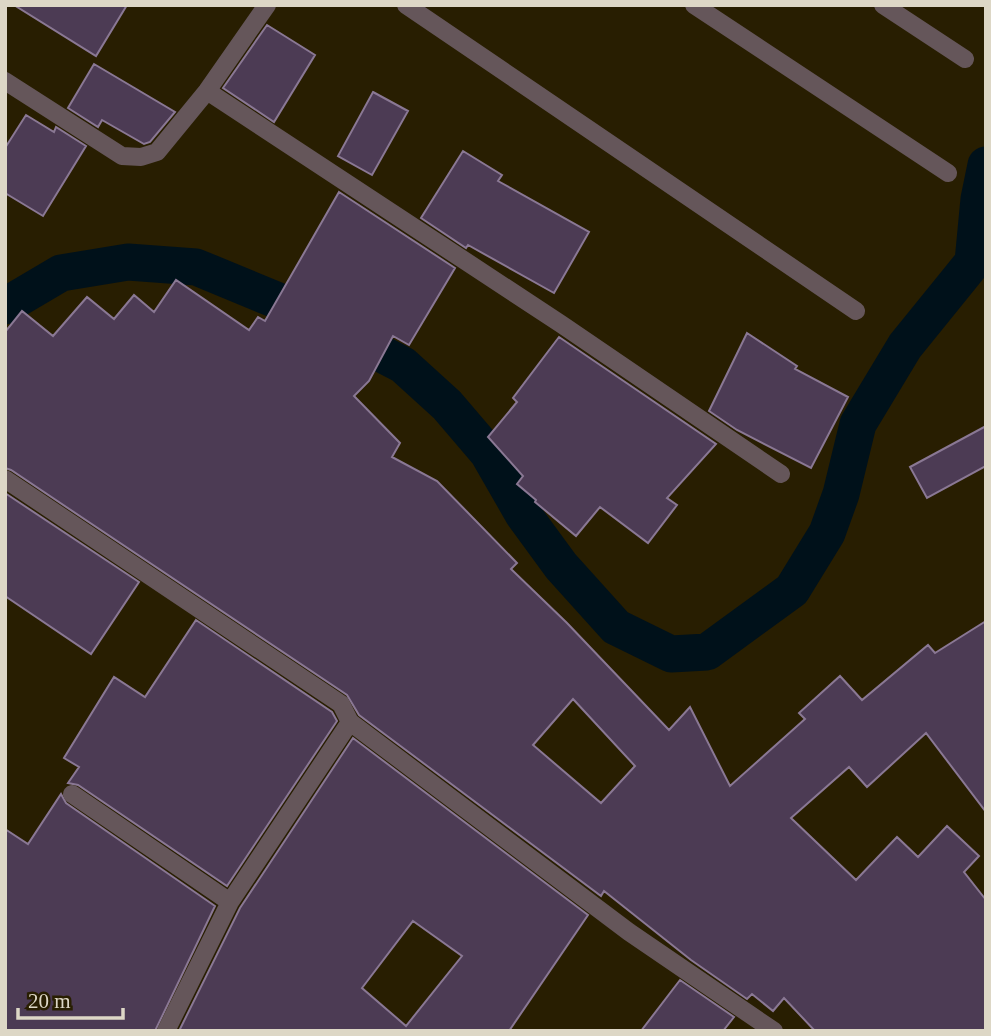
<svg xmlns="http://www.w3.org/2000/svg" width="991" height="1036" font-family="Georgia,serif">
  <rect width="100%" height="100%" fill="#281e01"/>
  <g fill="none" stroke-linecap="round" stroke-linejoin="round">
    <path stroke="#00111a" stroke-width="37" d="M973,262L979,199L986,165
      M5,306L61,273L128,262L196,267L281,302L403,365L447,405L488,453L523,514L561,566L616,627L671,654L707,652L792,590L827,533L841,494L858,424L905,346L973,262"/>
  </g>
  <path fill="#4c3b54" stroke="#8a7894" stroke-width="2" fill-rule="evenodd" d="M14,5H127L96,56Z
    M267,25L315,55L274,122L223,88Z
    M94,64L175,112L150,142L144,144L102,120L98,127L68,108Z
    M373,92L408,111L372,175L338,156Z
    M26,115L54,132L56,127L86,146L43,216L5,193V148Z
    M463,151L502,175L498,181L589,232L554,293L468,245L466,248L421,218Z
    M339,192L455,268L409,345L393,336L369,381L354,396L400,443L392,457L437,481L517,563L511,569L567,623L669,730L690,707L730,786L805,719L799,713L840,676L862,700L928,645L935,653L986,621V812L926,733L867,787L849,767L791,818L856,880L897,837L918,857L947,826L979,856L964,872L986,900V1031H815L784,998L773,1011L752,994L747,999L691,960L604,891L601,896L359,715L347,695L11,470L5,468V332L22,311L53,336L87,297L114,319L134,295L154,312L176,280L249,330L258,317L265,321ZM573,699L635,766L601,803L533,745Z
    M747,333L797,366L795,369L848,397L811,468L737,430L709,411Z
    M559,337L716,444L667,498L677,505L648,543L600,507L576,536L535,502L536,500L517,484L523,476L488,437L517,402L513,398Z
    M986,426V466L927,498L910,467Z
    M5,493L139,582L91,654L5,596Z
    M196,620L332,712L337,721L227,886L78,785L68,783L79,767L64,758L114,677L145,697Z
    M353,738L588,915L509,1031H179L240,908ZM413,921L462,956L406,1026L362,988Z
    M61,794L66,803L215,906L155,1031H5V829L28,844Z
    M680,980L734,1017L723,1031H641Z"/>
  <g fill="none" stroke-linecap="round" stroke-linejoin="round">
    <path stroke="#65565a" stroke-width="18" d="M406,5L856,311
      M694,5L948,173
      M883,5L965,59
      M5,81L122,156L141,157L157,152L207,91L267,5
      M207,91L561,324L781,474
      M5,479L341,704L350,722
      M72,794L230,902
      M166,1031L230,902L350,722L629,932L774,1031"/>
  </g>
  <rect width="991" height="1036" fill="none" stroke="#ddd7c6" stroke-width="14"/>
  <path d="M18 1008v10h105v-10" fill="none" stroke="#ddd7c6" stroke-width="3.5"/>
  <text x="28" y="1008" font-size="21" fill="#ddd7c6" stroke="#281e01" stroke-width="5" paint-order="stroke">20 m</text>
</svg>
